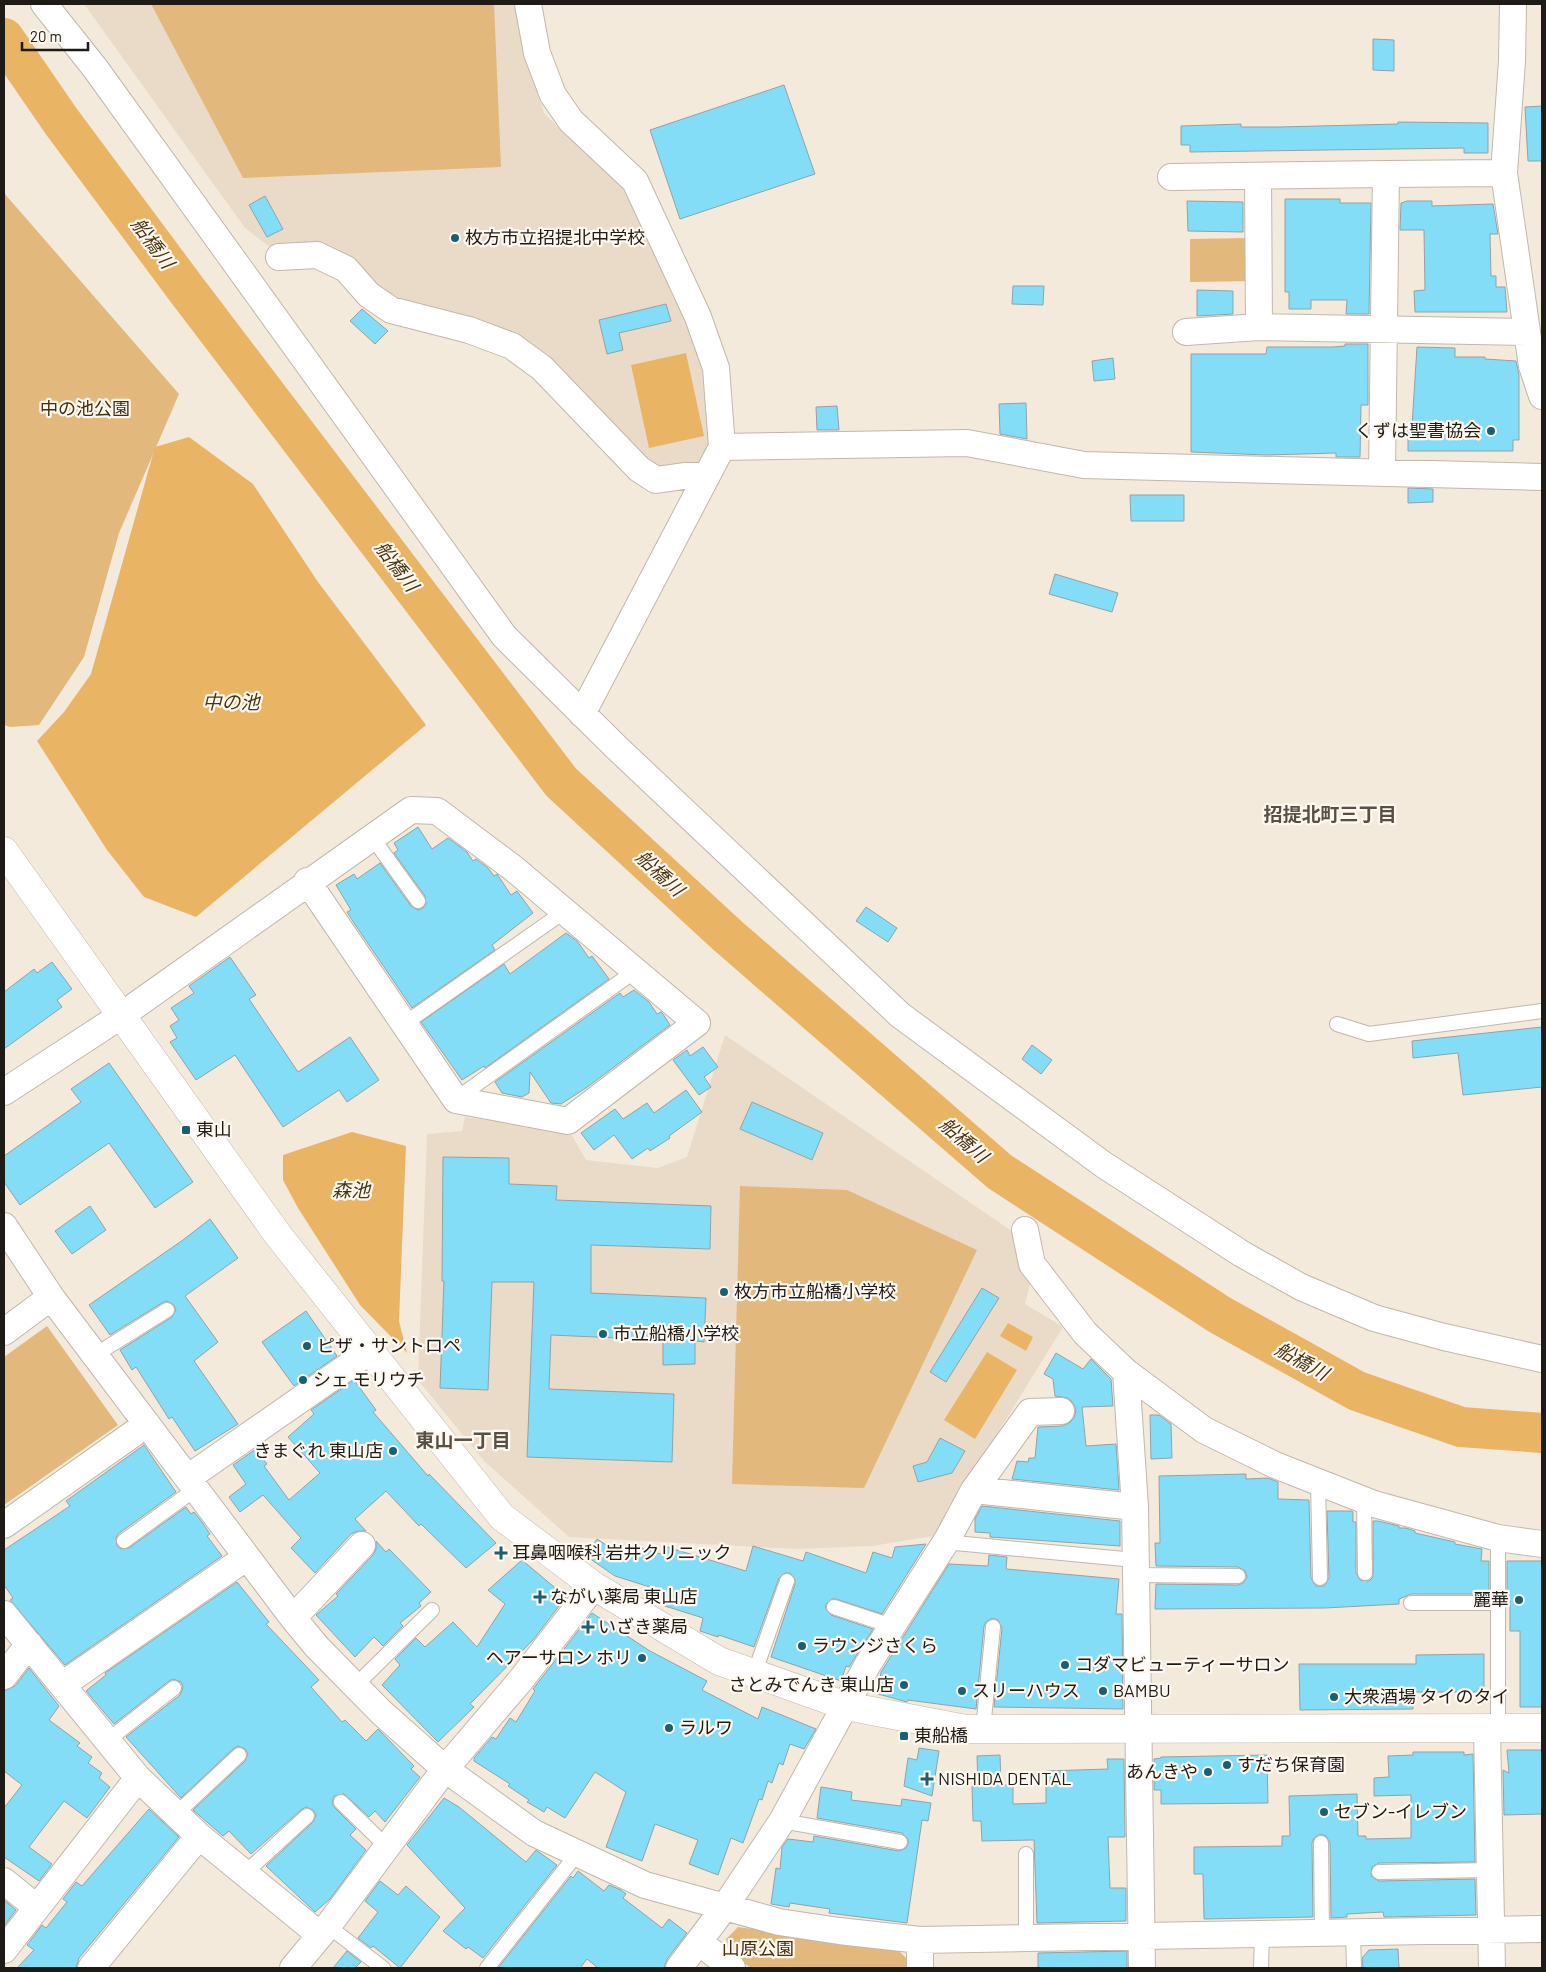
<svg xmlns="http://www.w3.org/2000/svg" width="1546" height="1972" font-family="Barlow,'Noto Sans JP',sans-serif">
  <rect width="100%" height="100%" fill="#f4eadc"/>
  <path fill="#eadbc8" d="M84,4H518L523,48L544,113L569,138L630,186L701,355L716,438L705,459L674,472L657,474L567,379L271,248L245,228Z
    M725,1035L1019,1236L1031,1280L1025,1304L1063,1327L934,1536L872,1546L797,1549L569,1537L484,1461L418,1380L427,1134L462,1131L465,1117L569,1130L586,1160L658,1168L687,1157Z"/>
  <path fill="#e2b87d" d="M151,4H494L501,167L243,178Z
    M4,193L179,394L119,533L84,657L39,725L10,727L4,725Z
    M1250,238L1251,281L1190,282V239Z
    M740,1186L847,1190L977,1250L864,1488L732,1484Z
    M47,1326L118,1425L4,1505V1357Z
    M738,1927L896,1948L908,1960L909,1968H751L729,1952L726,1939Z"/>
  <path fill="#eab465" d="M686,353L704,436L649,448L631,365Z
    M189,437L253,484L318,582L426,725L196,917L144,897L107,850L37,741L64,712L91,674L155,447Z
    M352,1132L406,1146L399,1321L407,1353L360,1305L298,1208L283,1180V1155Z
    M1008,1323L1033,1337L1026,1351L1000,1336Z
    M987,1352L1017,1370L975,1439L944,1420Z"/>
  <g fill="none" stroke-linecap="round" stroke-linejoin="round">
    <path stroke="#eab465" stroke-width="40" d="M4,38L61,121L186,289L561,782L728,936L1000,1172L1220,1315L1357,1391L1461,1427L1542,1433"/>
  </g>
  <path fill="#84ddf6" stroke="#91a2a7" d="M1373,39L1394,40V71L1373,70Z
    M784,85L815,174L680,219L650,130Z
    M1542,106V161H1528L1525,107Z
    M1398,122L1488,123V153H1464V148L1190,152V145H1181V126L1241,124V127H1279L1398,124Z
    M265,196L283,229L267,237L249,205Z
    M1285,199H1340V203H1371L1369,314H1346L1347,300H1311V309H1289V292H1285Z
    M1187,201L1243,202V232L1188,231Z
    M1407,201H1432V206L1493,204L1498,234H1490L1491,276H1496V287H1505L1507,312H1415L1414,291L1425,290L1424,230H1400L1401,203Z
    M1013,286H1044L1043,305L1012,304Z
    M1197,290L1233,291V314L1197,316Z
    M666,304L671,321L619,333L623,350L607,354L599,320Z
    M362,309L388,331L375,344L350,321Z
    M1345,344H1368V405H1361L1360,457H1336V453L1267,455L1191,452V354H1266L1267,347H1333L1345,346Z
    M1417,347L1455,348V357H1485V359L1516,361L1519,375V440H1513V451H1408V426H1412Z
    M1113,358L1115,379L1094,381L1092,361Z
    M1026,403L1027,439L1000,434L999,404Z
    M837,406L839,430H817L816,407Z
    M1408,488L1433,489V502L1408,503Z
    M1130,495H1184V521H1131Z
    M1055,574L1118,593L1112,612L1049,594Z
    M418,827L432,849L448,838L467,852L473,861L476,859L488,868L494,876L497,874L511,895L517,891L533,913L492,945L495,950L412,1008L354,923L347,912L351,910L336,885L354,874L357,879L380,863L411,906L418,910L423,908L426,904L425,896L394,853L398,850L394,843Z
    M866,907L897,928L888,942L856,921Z
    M566,933L577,941L589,958L592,956L609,979L485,1068L484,1066L462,1080L421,1022L504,964L510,974Z
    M230,957L256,995L249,999L298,1072L350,1037L379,1080L347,1102L339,1090L283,1127L235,1055L196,1080L170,1042L177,1038L170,1026L179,1020L171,1008L194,993L189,986Z
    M52,962L72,989L57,1000L62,1007L4,1049V992L34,969L37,973Z
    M634,990L649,1002L657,1014L661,1012L663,1014L670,1025L586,1088L561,1104L551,1103L530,1072L529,1093L522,1097L502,1093L495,1082L620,993L623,997Z
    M1542,1027V1087L1463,1095L1458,1053L1413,1058L1412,1041Z
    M1032,1045L1052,1060L1041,1074L1022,1059Z
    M703,1047L718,1067L704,1077L711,1087L699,1095L673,1060L687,1050L690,1056Z
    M109,1063L193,1182L155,1208L109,1143L20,1205L4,1182V1156L81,1102L71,1089Z
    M686,1090L702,1112L669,1136L670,1138L650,1151L648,1148L632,1159L614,1135L594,1150L581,1133L615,1109L623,1119L647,1103L654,1113Z
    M752,1102L823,1133L812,1160L740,1129Z
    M443,1157L509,1158V1184L557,1186L556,1200L711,1206L710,1249L591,1245V1293L706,1298L704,1342L695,1341V1364L663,1365V1340L551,1335L549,1389L674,1394L672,1462L527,1457L534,1282H492L488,1390L440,1388L444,1281H442Z
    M90,1206L106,1230L72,1254L55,1231Z
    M210,1219L238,1258L185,1296L218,1342L194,1361L238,1424L195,1451L172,1417L169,1419L136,1367L132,1370L120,1350L172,1317L176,1310L174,1305L167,1301L162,1303L110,1335L89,1305L183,1240Z
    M982,1288L999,1298L946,1382L930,1372Z
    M306,1311L337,1356L294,1386L262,1342Z
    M1056,1353L1083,1369L1091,1359L1111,1379L1113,1406L1082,1407L1086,1446L1116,1444L1119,1490L1012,1479L1017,1461L1028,1462L1029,1458H1035L1038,1427L1062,1426L1069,1423L1074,1418L1076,1410L1073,1403L1068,1398L1055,1396L1053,1379L1044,1374Z
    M354,1380L376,1410L373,1412L428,1476L429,1474L496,1543L466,1568L421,1524L419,1526L386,1491L355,1519L366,1531H358L351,1534L315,1573L291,1548L301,1538L263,1495L240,1512L229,1497L246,1484L233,1465L256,1449L267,1464L264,1466L289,1500L320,1473L288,1437L314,1414L311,1410Z
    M1150,1415H1159L1171,1424L1172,1458L1151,1459Z
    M940,1438L965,1451L952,1473L918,1482L913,1466L927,1462Z
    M144,1445L176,1492L118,1534L116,1538L117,1546L121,1549L129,1548L186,1507L191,1514L194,1512L202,1522L210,1534L207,1536L222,1556L65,1665L10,1600L13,1598L4,1585V1550L70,1506L66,1501Z
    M1246,1474V1479L1268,1478L1278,1482V1499L1309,1500L1311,1578L1316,1586H1324L1329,1578L1327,1511H1351L1353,1512V1522H1356V1573L1360,1580L1369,1581L1373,1577V1521H1378L1399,1526V1528H1406L1415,1531V1533L1455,1542V1544L1482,1549L1481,1561H1489V1594H1411L1399,1599V1604L1325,1608L1155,1609L1156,1584L1238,1585L1243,1583L1247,1577L1245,1571L1238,1567L1156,1566L1155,1543H1160L1159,1476Z
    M982,1506L1120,1521V1546L990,1537V1533L975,1532V1519Z
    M597,1539L620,1554L622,1547L633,1551L635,1546L664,1555L667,1547L746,1571L753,1546L803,1561L806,1552L866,1573L873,1552L892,1558L895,1547L926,1544L882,1614L836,1599H832L826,1604V1609L831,1615L873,1629L849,1667L846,1666L841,1681L771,1657L795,1584V1579L790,1573H785L779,1578L754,1647L719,1635L718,1637L700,1631L703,1618L649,1601L653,1588L615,1576L586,1556Z
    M376,1541L386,1552L389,1549L431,1592L419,1603L421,1606L400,1623L403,1626L383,1646L374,1637L355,1657L316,1615L338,1596L336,1594L373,1555L376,1549Z
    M989,1555L1007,1557L1006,1569L1119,1579L1116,1614H1122L1123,1709L994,1707L1002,1628L998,1620L993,1618L986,1622L984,1626L976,1709L908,1700L907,1702L878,1694L881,1672L949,1564L988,1566Z
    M522,1560L566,1597L533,1640L470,1704L474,1707L438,1742L382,1685L400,1665L395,1659L416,1638L425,1647L453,1622L477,1647L505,1604L488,1590Z
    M1507,1561H1542V1707H1520V1631H1510V1597H1507Z
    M237,1582L269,1622L266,1624L319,1680L311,1687L342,1722L345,1720L366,1741L378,1729L414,1766L411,1769L420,1777L385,1822L375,1811L369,1817L344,1794L334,1796L332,1804L335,1808L356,1829L350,1835L366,1850L330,1899L315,1912L266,1866L313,1822L316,1815L313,1810L306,1807L301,1810L251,1854L229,1831L223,1836L193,1810L245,1761L248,1754L245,1749L238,1746L233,1749L181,1798L126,1737L180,1695L183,1687L181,1682L173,1679L169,1681L114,1724L86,1691L106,1675L105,1673Z
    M592,1613L650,1651L707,1681L702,1690L758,1719L762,1707L816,1729L804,1749L790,1744L783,1765L779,1763L772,1783L768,1781L762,1800L759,1799L743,1843L731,1838L718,1875L689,1864L698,1840L655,1824L642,1861L606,1847L626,1792L595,1772L565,1818L547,1807L544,1812L527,1802L529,1800L508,1786L510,1784L474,1761V1758L492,1737L496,1739L510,1718L516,1722L535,1691L533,1689Z
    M1484,1654V1692H1413V1709L1300,1710L1299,1664H1416V1655Z
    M29,1668L59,1706L49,1720L80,1743L77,1746L92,1757L88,1763L102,1773L99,1778L110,1787L87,1818L64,1801L29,1847L52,1864L39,1881L4,1857V1808L22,1785L4,1771V1691L15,1686Z
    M919,1748L939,1751L932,1796L904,1786L908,1758L917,1760Z
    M1507,1750H1542V1814L1504,1815L1503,1770L1509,1773Z
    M1413,1752H1464V1755L1473,1754L1475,1862L1379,1863L1372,1867L1371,1876L1379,1881L1475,1879L1476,1915L1384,1917L1383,1912L1347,1914V1917L1331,1918L1330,1843L1326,1836L1320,1834L1314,1838L1312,1843L1313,1917L1204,1919L1203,1874H1194V1847L1282,1846V1836H1290L1289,1796L1357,1794L1358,1836H1366V1839L1411,1838V1795L1374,1796V1778L1389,1777L1388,1756L1413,1755Z
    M1000,1755L1001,1785H1013V1804L1046,1803V1771L1108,1769L1107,1759H1124L1125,1837H1108L1110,1888H1126V1921L1037,1923L1034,1840L982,1841L981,1821H973L972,1786H978L977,1756Z
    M1267,1755L1268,1803L1161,1804V1790H1154V1759L1161,1758V1757Z
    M821,1787L852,1792L851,1800L901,1806L902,1799L931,1803L928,1821L922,1820L907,1923L829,1913L830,1909L790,1903L789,1907L771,1904L776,1868L780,1869L782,1847L788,1839L813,1842L814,1836L899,1851L906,1848L908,1844V1839L902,1833L817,1818Z
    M444,1798L459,1807L526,1862L536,1850L557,1865L483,1958L468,1947L466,1949L443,1931L465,1908L407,1845Z
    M149,1809L179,1837L79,1958L76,1968H17L34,1950L27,1945L42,1925L46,1928L67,1902L63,1899L76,1882L82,1886Z
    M578,1871L604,1891L609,1885L621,1890L626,1894L623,1898L662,1928L669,1919L687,1933L667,1959L664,1968H598L587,1959L580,1968H498L571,1876L573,1878Z
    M380,1881L398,1895L406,1886L440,1917L400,1968L373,1946L371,1948L358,1938L378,1912L365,1901Z
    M4,1900L16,1910L4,1926Z
    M1398,1949L1399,1968H1363L1362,1958L1369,1950Z
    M347,1951L361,1962L355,1968H333Z
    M1127,1951V1968H1038V1953Z"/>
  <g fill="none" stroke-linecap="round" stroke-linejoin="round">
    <defs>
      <path id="service" d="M372,837L418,901
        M404,1024L565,911
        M1337,1024L1369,1034L1542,1011
        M456,1099L635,971
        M95,1355L167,1310
        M1318,1482L1320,1578
        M1364,1500L1365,1573
        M124,1541L197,1488
        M945,1542L1135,1560
        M1135,1575L1238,1576
        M1411,1603H1498
        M834,1607L892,1626
        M754,1674L787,1581
        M355,1686L432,1610
        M983,1729L993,1627
        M1498,1730V1538
        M108,1740L174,1688
        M341,1802L387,1847
        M176,1814L239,1755
        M782,1821L900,1842
        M1321,1843L1322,1934
        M1379,1872L1491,1870
        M244,1874L307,1816
        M328,1926L383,1968
        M1353,1934L1354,1968
        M1026,1939V1854
        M487,1968L577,1854
        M1261,1968L1262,1935"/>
      <path id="minor" d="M44,4L95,68L504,636L617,748L900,1015L1104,1165L1242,1254L1301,1287L1374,1318L1444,1337L1542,1359
        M528,4L537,53L553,95L571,121L635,181L698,317L716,368L722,447L582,714
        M1513,4L1512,61L1504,173L1532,366L1542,396
        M1258,176L1259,327
        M1171,177L1386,174
        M279,257L317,255L346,269L369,295L391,310L469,330L512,346L542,368L639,469L656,480L684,476H707
        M1186,332L1259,327L1527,332
        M722,447L967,443L1084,465L1542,477
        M1382,471L1386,174L1504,173
        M4,1092L122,1015L411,810L437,811L513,868L697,1023L568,1121L456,1100L307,881
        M4,1226L51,1297L293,1618L317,1647L381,1712L445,1769L534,1833L645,1885L779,1922L839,1931L920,1940L1542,1929
        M1025,1230L1032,1264L1085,1333L1126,1372L1204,1430L1275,1465L1374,1504L1498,1538L1542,1544
        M4,1332L51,1297
        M1126,1372L1135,1507L1142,1968
        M189,1477L370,1351
        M974,1490L1135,1507
        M4,1525L147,1424
        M4,1614L138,1778L199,1836L320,1935
        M293,1618L362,1545
        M4,1676L29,1644
        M62,1685L247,1557
        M1487,1730L1492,1968
        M4,1881L36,1907
        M920,1940V1968
        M699,1942L732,1968
        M4,1950L138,1778
        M91,1968L199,1836
        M293,1968L328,1926L445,1769L520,1681L594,1586
        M679,1968L724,1908L782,1821L868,1664L947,1540L974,1490L1030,1412L1061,1411"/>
      <path id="tertiary" d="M4,851L278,1235L502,1517L594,1586L719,1661L846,1706L966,1729L1542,1728"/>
    </defs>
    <use href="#service" stroke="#c1b7ab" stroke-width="16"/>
    <use href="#minor" stroke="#c1b7ab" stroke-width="28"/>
    <use href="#tertiary" stroke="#c1b7ab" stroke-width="29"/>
    <use href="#service" stroke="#fff" stroke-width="14"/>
    <use href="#minor" stroke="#fff" stroke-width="26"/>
    <use href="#tertiary" stroke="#fff" stroke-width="28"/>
  </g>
  <g fill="#1b6072" stroke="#fef8f0" stroke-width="2">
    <circle cx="455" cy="238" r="5"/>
    <circle cx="1491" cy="431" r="5"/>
    <rect x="181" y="1125" width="10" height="10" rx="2.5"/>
    <circle cx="724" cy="1292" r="5"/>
    <circle cx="603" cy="1334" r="5"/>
    <circle cx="307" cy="1346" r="5"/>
    <circle cx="303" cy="1380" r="5"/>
    <circle cx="393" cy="1451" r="5"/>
    <path d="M498.5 1545.5h5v5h5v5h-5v5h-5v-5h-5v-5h5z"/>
    <path d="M537.5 1589.5h5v5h5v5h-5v5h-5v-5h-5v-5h5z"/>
    <circle cx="1519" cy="1600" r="5"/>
    <path d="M585.5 1619.5h5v5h5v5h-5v5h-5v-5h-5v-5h5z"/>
    <circle cx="802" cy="1646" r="5"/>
    <circle cx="642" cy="1658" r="5"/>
    <circle cx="1065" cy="1665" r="5"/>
    <circle cx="904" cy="1685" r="5"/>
    <circle cx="962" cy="1691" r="5"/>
    <circle cx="1103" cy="1691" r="5"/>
    <circle cx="1334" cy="1697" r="5"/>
    <circle cx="669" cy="1728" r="5"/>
    <rect x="899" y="1731" width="10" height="10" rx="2.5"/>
    <circle cx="1227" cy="1765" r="5"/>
    <circle cx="1208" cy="1772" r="5"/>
    <path d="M924.5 1771.5h5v5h5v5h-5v5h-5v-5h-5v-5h5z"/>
    <circle cx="1324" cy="1812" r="5"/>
  </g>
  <g text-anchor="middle" stroke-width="4.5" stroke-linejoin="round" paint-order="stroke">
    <g font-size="18" fill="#1e1b16" stroke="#fef8f0" text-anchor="start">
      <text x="465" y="244">枚方市立招提北中学校</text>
      <text x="1481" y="437" text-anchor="end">くずは聖書協会</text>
      <text x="196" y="1136">東山</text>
      <text x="734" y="1298">枚方市立船橋小学校</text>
      <text x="613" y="1340">市立船橋小学校</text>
      <text x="317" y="1352">ピザ・サントロペ</text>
      <text x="313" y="1386">シェ モリウチ</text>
      <text x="383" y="1457" text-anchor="end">きまぐれ 東山店</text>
      <text x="512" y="1559">耳鼻咽喉科 岩井クリニック</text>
      <text x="550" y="1603">ながい薬局 東山店</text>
      <text x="1509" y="1606" text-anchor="end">麗華</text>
      <text x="598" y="1633">いざき薬局</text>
      <text x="812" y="1652">ラウンジさくら</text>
      <text x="632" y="1664" text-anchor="end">ヘアーサロン ホリ</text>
      <text x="1075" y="1671">コダマビューティーサロン</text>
      <text x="894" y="1691" text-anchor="end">さとみでんき 東山店</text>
      <text x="972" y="1697">スリーハウス</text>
      <text x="1113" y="1697">BAMBU</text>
      <text x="1344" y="1703">大衆酒場 タイのタイ</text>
      <text x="679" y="1734">ラルワ</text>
      <text x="914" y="1742">東船橋</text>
      <text x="1237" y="1771">すだち保育園</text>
      <text x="1198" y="1778" text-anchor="end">あんきや</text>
      <text x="938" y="1785">NISHIDA DENTAL</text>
      <text x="1334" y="1818">セブン-イレブン</text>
    </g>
    <g font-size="18" fill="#442e0b" stroke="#fef8f0">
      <text x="85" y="415">中の池公園</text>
      <text x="758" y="1955">山原公園</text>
    </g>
    <g font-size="19" font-style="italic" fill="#4a3411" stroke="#fef8f0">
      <text transform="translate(153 243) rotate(54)" y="7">船橋川</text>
      <text transform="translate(397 566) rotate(53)" y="7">船橋川</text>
      <text x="231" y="709">中の池</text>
      <text transform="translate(660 873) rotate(43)" y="7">船橋川</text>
      <text transform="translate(964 1140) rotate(41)" y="7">船橋川</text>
      <text x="351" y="1197">森池</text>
      <text transform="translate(1302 1361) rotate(29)" y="7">船橋川</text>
    </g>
    <g font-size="19" font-weight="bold" fill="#584f44" stroke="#fef8f0">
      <text x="1330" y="821">招提北町三丁目</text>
      <text x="463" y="1447">東山一丁目</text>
    </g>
  </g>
  <rect width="1546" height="1972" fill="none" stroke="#1e1b16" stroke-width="10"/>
  <path d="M22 42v8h66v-8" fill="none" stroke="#1e1b16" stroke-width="2.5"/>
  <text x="30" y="42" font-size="15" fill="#1e1b16" stroke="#fef8f0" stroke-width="4" paint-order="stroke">20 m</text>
</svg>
